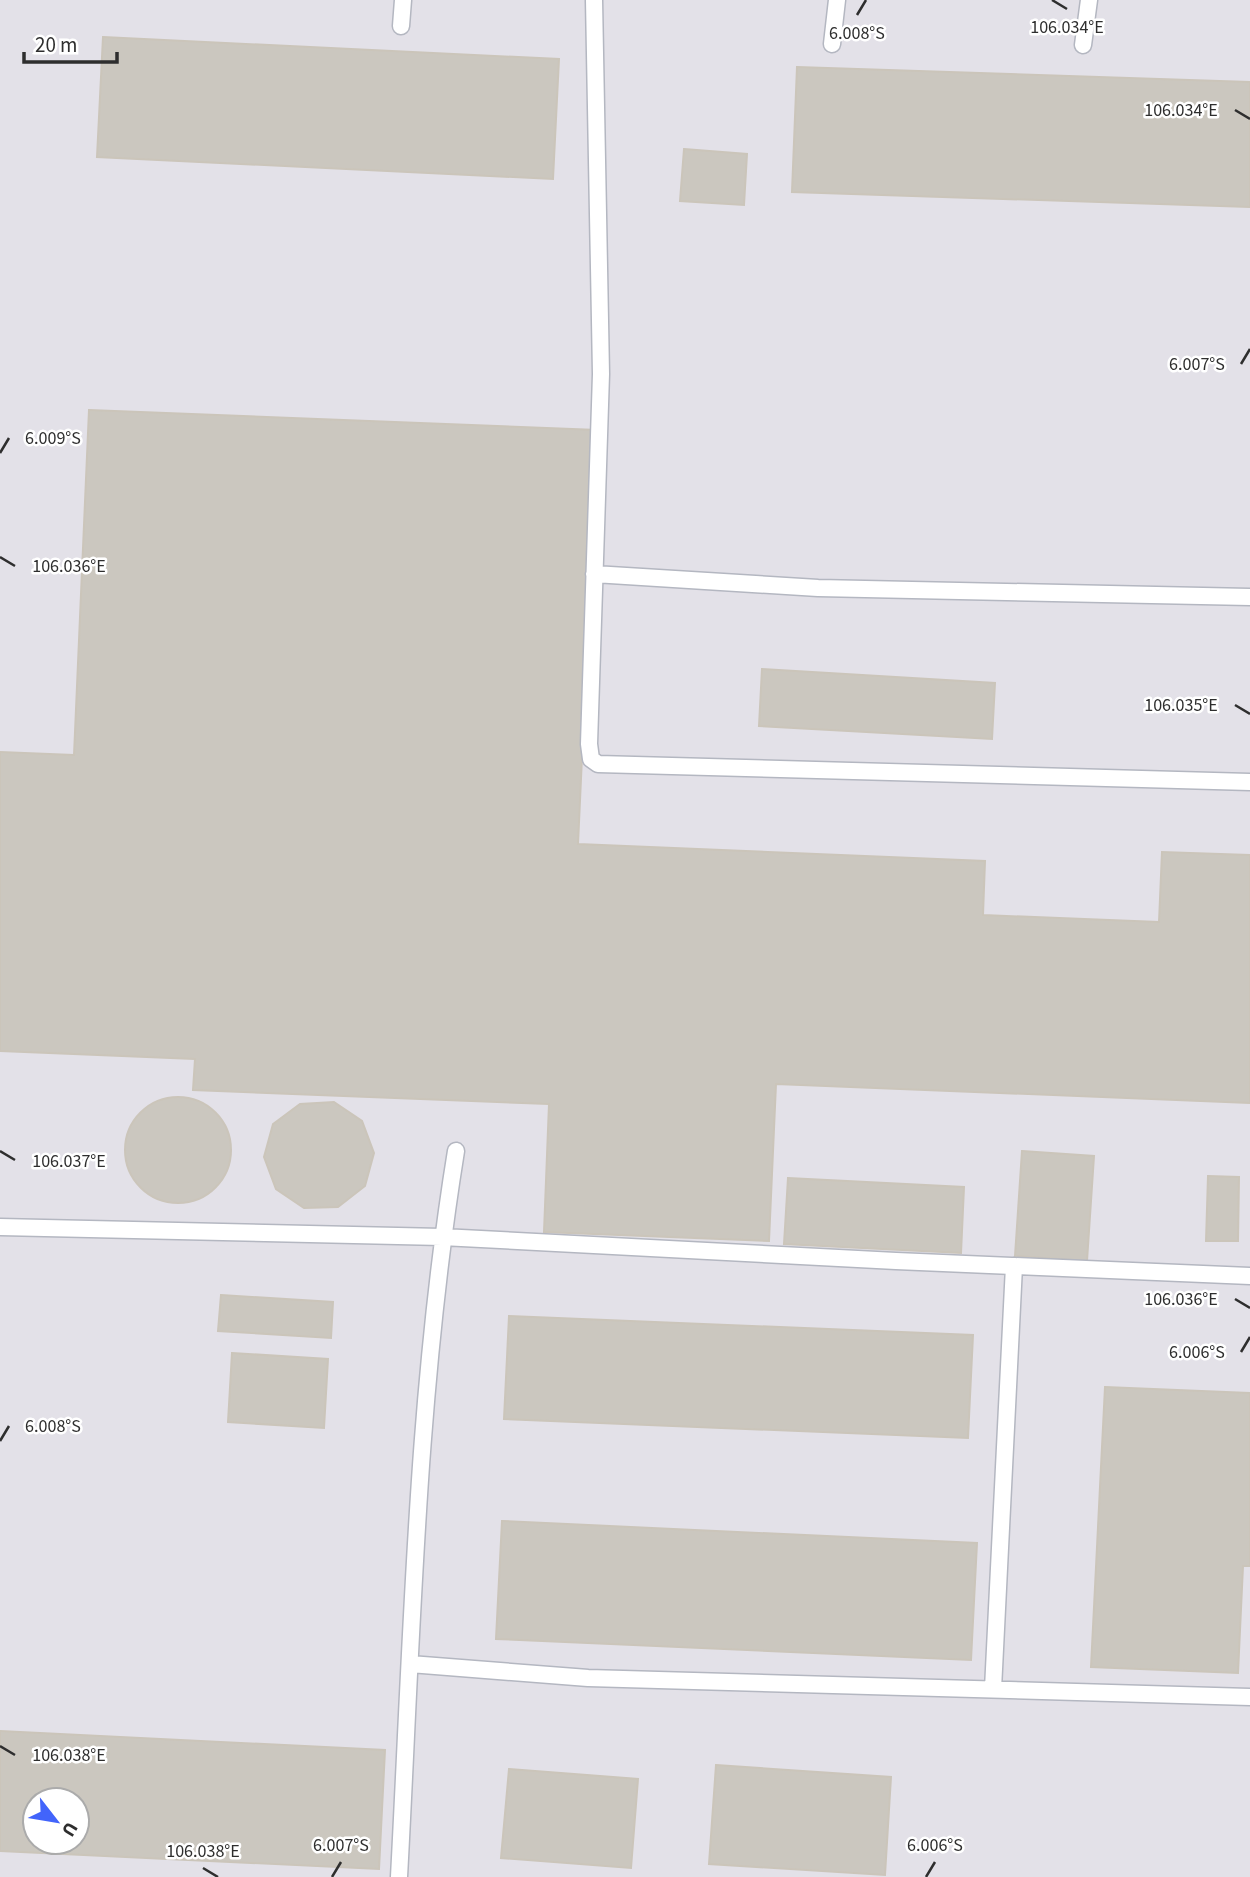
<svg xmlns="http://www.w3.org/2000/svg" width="1250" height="1877" font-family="'Source Sans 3',sans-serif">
  <rect width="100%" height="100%" fill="#efe9e1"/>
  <path fill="#e3e1e8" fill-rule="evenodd" d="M0,0H1250V1877H0ZM35,1800H77V1842H35Z"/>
  <path fill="#cbc7bf" stroke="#cbc5ba" stroke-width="2" fill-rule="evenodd" d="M103,37L559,59L553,179L97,157Z
    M797,67L1250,82V207L792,192Z
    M684,149L747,154L744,205L680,201Z
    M89,410L597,430L578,844L985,861L983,915L1159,922L1162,852L1250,855V1103L776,1084L769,1241L544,1232L549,1104L193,1090L195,1059L0,1051V752L74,755Z
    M762,669L995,683L992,739L759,726Z
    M125 1150a53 53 0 1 1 106 0a53 53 0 1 1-106 0Z
    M334,1102L362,1121L374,1153L365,1186L338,1207L304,1208L276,1189L264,1157L273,1124L300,1104Z
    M1022,1151L1094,1156L1087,1261L1015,1256Z
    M1208,1176L1239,1177L1238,1241H1206Z
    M788,1178L964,1187L961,1253L784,1244Z
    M221,1295L333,1302L331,1338L218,1331Z
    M509,1316L973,1335L968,1438L504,1419Z
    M232,1353L328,1359L324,1428L228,1422Z
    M1105,1387L1250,1393V1566H1243L1238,1673L1091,1667Z
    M502,1521L977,1543L971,1660L496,1639Z
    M0,1731L385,1750L379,1869L0,1851ZM35,1800H77V1842H35Z
    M716,1765L891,1777L885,1875L709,1864Z
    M509,1769L638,1779L631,1868L501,1858Z"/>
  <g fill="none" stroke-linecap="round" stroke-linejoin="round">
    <defs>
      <path id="lane" d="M594,0L601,374L589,744L591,759L598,764L1250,782
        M401,26L403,0
        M832,44L837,0
        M1083,45L1089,0
        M594,574L818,588L1250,597
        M0,1227L442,1237L896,1261L1250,1276
        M410,1664L588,1678L1250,1697
        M993,1689L1014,1266
        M399,1877C412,1635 417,1391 456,1151"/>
    </defs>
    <use href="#lane" stroke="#b4b7c1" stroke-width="19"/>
    <use href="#lane" stroke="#fff" stroke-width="16"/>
  </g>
  <path fill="none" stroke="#2e2e2e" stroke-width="2.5" d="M1052,0L1067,9M857,15L866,0M1235,110L1250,119M1241,364L1250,349M0,453L9,438M0,557L15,566M1235,705L1250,714M0,1151L15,1160M1235,1299L1250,1308M1241,1352L1250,1337M0,1441L9,1426M0,1746L15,1755M203,1868L218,1877M332,1877L341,1862M926,1877L935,1862"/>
  <g font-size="18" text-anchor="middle" fill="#2e2e2e" stroke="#fff" stroke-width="5" stroke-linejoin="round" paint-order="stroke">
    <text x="1067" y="33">106.034°E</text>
    <text x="857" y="39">6.008°S</text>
    <text x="1181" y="116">106.034°E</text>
    <text x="1197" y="370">6.007°S</text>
    <text x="53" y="444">6.009°S</text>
    <text x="69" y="572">106.036°E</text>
    <text x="1181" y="711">106.035°E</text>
    <text x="69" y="1167">106.037°E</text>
    <text x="1181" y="1305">106.036°E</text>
    <text x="1197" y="1358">6.006°S</text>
    <text x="53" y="1432">6.008°S</text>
    <text x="69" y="1761">106.038°E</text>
    <text x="341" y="1851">6.007°S</text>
    <text x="935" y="1851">6.006°S</text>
    <text x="203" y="1857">106.038°E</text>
  </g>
  <g transform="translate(56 1821) rotate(121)"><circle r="33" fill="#ffffff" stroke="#ababab" stroke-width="2"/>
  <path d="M0-5L12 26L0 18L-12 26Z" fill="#4264fb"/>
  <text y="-10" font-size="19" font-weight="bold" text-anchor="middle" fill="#2e2e2e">U</text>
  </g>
  <path d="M24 52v10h93v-10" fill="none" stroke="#2e2e2e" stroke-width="3.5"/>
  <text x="35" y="52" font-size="21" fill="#2e2e2e" stroke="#ffffff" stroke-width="5" paint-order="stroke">20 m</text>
</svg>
